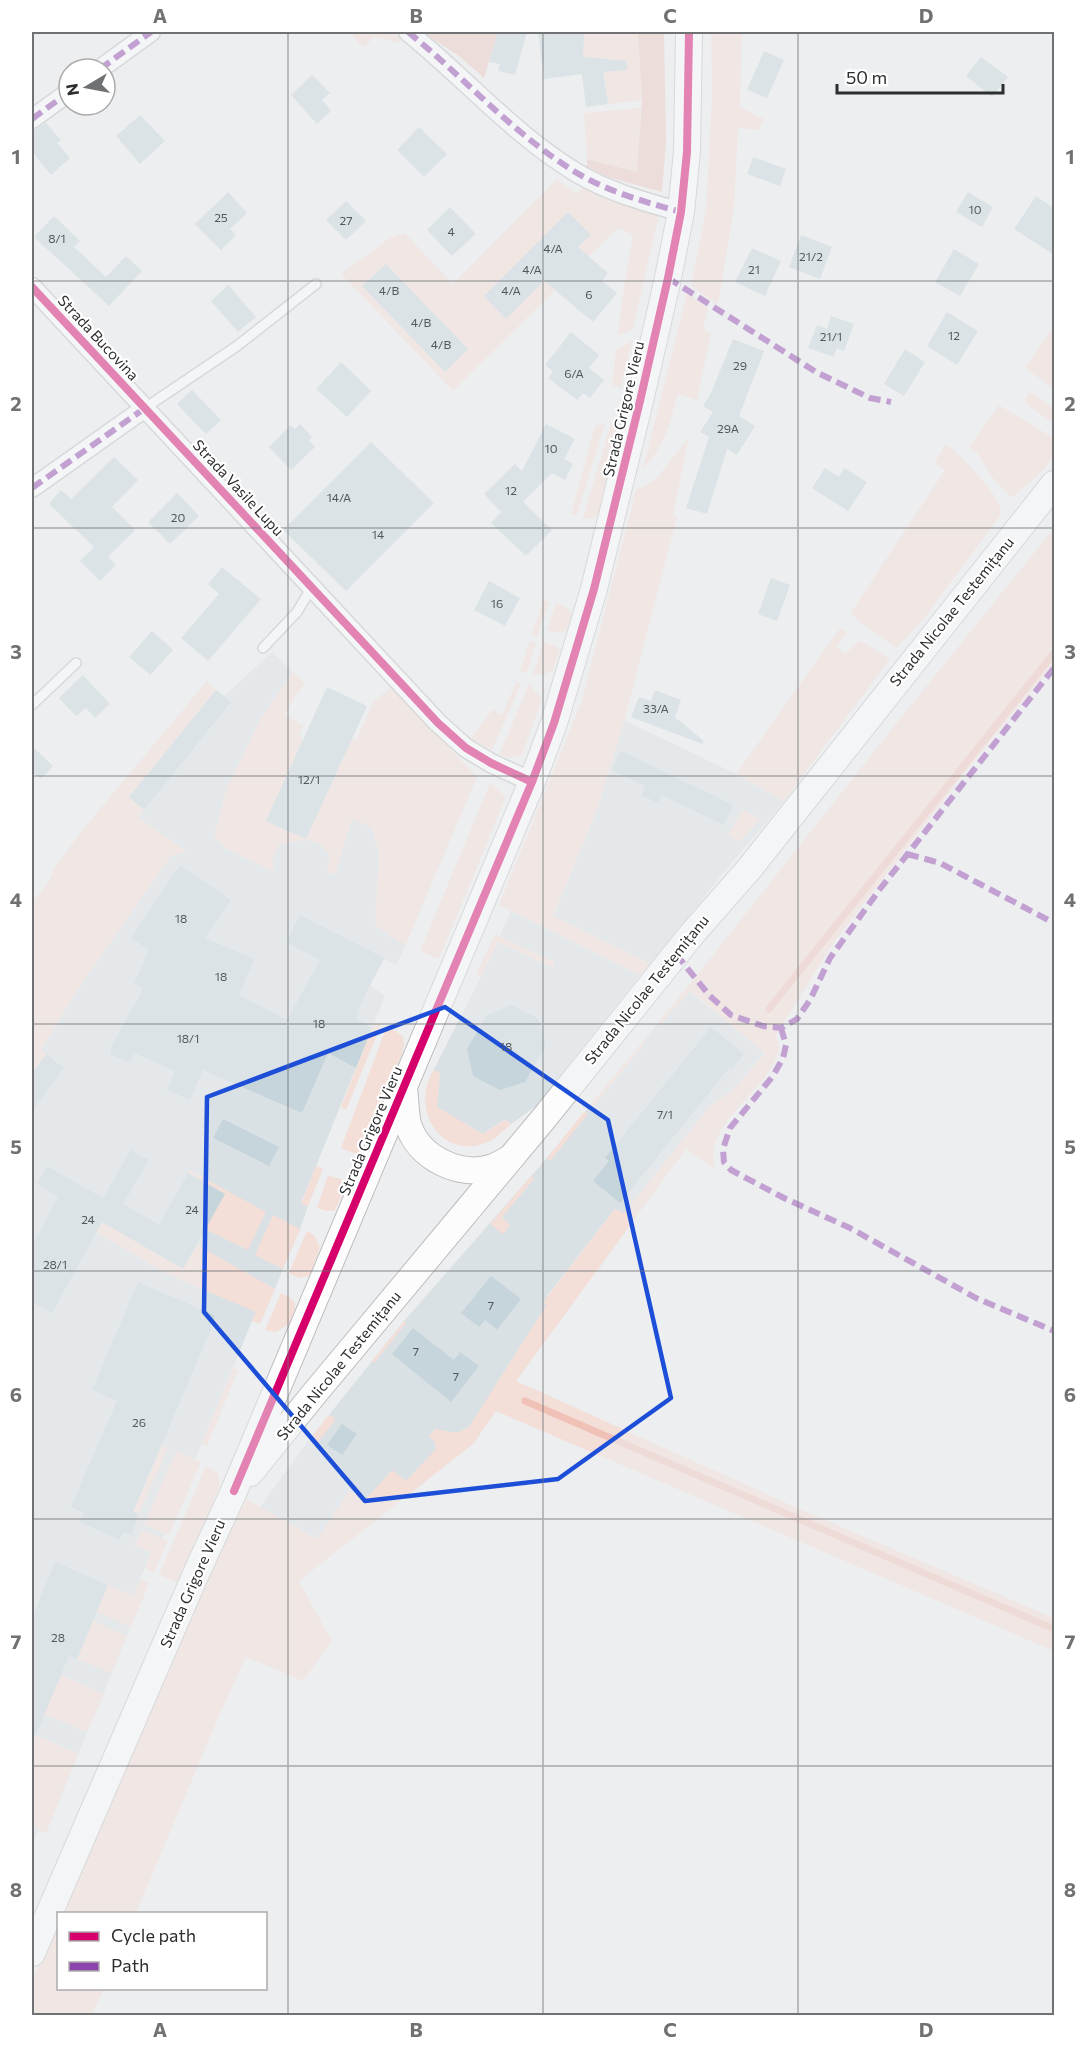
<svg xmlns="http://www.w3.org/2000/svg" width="1086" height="2047" font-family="Commissioner,sans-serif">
  <rect width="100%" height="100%" fill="#eceef0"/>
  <path fill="#dae1e4" d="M272,652L305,683L294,698L284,715L303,725L299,737L312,743L329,726L356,740L374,701L391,688L477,777L397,965L384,959L370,985L385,996L301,1203L308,1206L300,1229L260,1324L252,1321L165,1533L156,1554L151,1553L140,1579L149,1583L46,1833L38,1831L32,1845V1074L46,1055L41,1050L76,992L129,797L216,690L224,696Z
    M624,720L736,774L784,801L720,877L651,964L553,917L597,810Z
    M511,911L640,975L536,1106L510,1125L509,1122L504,1120L483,1134L436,1107L440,1074L437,1071H433L481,977Z
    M686,989L765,1052L734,1089L711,1105L624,1214L615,1209L547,1296L567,1311L516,1381L473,1444L316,1539L260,1507L309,1440L404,1321L547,1158Z"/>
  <path fill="#f4ded8" d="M350,32H393L402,36L400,43L374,37L363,48Z
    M583,32H638L642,100L608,104L602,62L585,59L578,54Z
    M711,32H742L740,107L764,119L759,130L738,128L734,208L718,305L691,286L706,210L712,95Z
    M641,108L637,172L587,159L584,113Z
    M557,179L576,194L585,186L659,214L633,329L618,336L623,293L633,235L618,228L453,391L341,274L391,237L405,233L453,284Z
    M687,293L708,308L703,329L711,333L697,400L678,394C671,422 664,448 643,469Z
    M1054,326V389L1025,368Z
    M632,341L621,388L612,385L616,349Z
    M1028,393H1032L1054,408V424L1025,403V399Z
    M999,405L1054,438V456L1043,471L1012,498L991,476L978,454L969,447Z
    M622,416L598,515L591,519L583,518L612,420Z
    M605,423L577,515L571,514L595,426Z
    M689,437L673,515L677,517L625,718L597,810L553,916L651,964L640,975L499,905L582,700L636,490L655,480Z
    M946,444C961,456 993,488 1000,506C1001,509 1000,513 1000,516L922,621L896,648L858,621L851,612L945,470L934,463Z
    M1054,528V663L974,761L834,942L776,1035C777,1040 780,1045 779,1049C772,1090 701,1122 715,1169L686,1149L516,1381L802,1510L1054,1618V1651L496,1411L473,1444L299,1581L332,1641L303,1681L246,1657L219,1716L136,1913L61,1914L227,1532L247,1499L317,1539L349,1491L364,1501L392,1470L406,1481L436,1449L435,1442L429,1437L435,1429L457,1433L469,1427L547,1304L543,1303L547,1297L615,1209L624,1213L711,1105L734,1089L765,1053L690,991L660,1025L658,1022L686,989L895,725Z
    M543,600L549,602L537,637L531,635Z
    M556,603L566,607L572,613L566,631L558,633L547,630Z
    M840,628L847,632L837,647L845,654L859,641L863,642L890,659L784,801L736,774Z
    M530,640L536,643L527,672L520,671Z
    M543,641L555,646L560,650L553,670L545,674L533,675Z
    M293,672L305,683L294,698L285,715L303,725L298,736L303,739L266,821L306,839L352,738L356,740L374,701L391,688L477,777L405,946L375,925L379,853L372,828L352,819L335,875L327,871L330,856C317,834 301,840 279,845L272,862L274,872L225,848L214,836L227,788L261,718Z
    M207,681L216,690L129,797L144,810L138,817L186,851L171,856L76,992L41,1050L46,1054L32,1074V902L48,883L55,867L80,833Z
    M516,682L521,684L492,750L471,738L493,709L502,715Z
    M529,684L542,699L522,755L510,758L499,755Z
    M490,783L506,797L439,959L420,951Z
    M743,809L760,820L739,842L728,835Z
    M495,934L555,962L553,968L498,942L481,977L476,974Z
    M375,1021L381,1025L346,1110L341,1107Z
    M387,1026L403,1036L404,1045L401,1057L358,1155L341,1148Z
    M644,1040L646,1042L592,1109L589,1106Z
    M433,1071H437L440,1074L437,1107L483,1134L505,1120L509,1122L510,1125C502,1132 493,1141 483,1144C438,1158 411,1107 433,1071Z
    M584,1112L588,1114L550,1161L547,1158Z
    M316,1166L323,1169L308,1206L301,1204Z
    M189,1170L266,1212L248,1250L205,1229L225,1194L188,1173Z
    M328,1175L348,1182L335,1210L327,1211L317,1208Z
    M531,1176L534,1179L502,1217L510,1225L503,1234L490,1224Z
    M273,1215L300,1229L283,1269L255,1255Z
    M102,1222L183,1268L197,1245L275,1289L260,1324L252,1321L256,1312L167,1274L96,1232Z
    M307,1231L314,1235L320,1247L310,1276L299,1278L289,1273Z
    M281,1293C301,1302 296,1307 289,1324L276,1332L265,1330Z
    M404,1321L406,1323L374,1363L372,1361Z
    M233,1368L238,1371L207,1446L201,1444Z
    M328,1416H332L335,1421L315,1445L311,1443L309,1440Z
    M161,1446L168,1448L139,1514L133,1512Z
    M176,1451L201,1462L169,1535L144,1525Z
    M206,1466L218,1473L220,1486L178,1583L159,1575Z
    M142,1530L168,1541L154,1573L145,1568L151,1552L135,1546Z
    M140,1580L149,1583L131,1627L96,1612L108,1585L133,1596Z
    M93,1621L127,1636L111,1673L77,1659Z
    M61,1675L104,1694L87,1732L44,1714Z
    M36,1735L78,1754L46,1833L38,1830L32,1820V1744Z
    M58,1919V1988L104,1989L92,2015L32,2016V1981Z"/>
  <path fill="#ebc8bf" d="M422,32H498L484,78L459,56Z
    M638,32H664L666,142L662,192L608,177L587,167V159L637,172L642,100Z"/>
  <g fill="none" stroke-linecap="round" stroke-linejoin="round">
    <path stroke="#f0c1b6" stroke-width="7" d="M769,1009L1054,653
      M525,1401L1054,1629"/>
  </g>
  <path fill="#c6d5db" d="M498,32H527L515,75L498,71L500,64L489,62Z
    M538,32H584L583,57L627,61V70L603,72L608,104L586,107L582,74L544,79Z
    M764,51L784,60L767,98L747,90Z
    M981,57L1008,77L992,97L966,76Z
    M312,75L330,93L322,100L331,111L317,124L291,95Z
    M140,115L165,141L140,164L116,136Z
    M46,123L61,140L57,143L70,158L51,175L32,152V132Z
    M419,127L447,154L424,177L397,150Z
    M753,157L786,169L780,186L747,174Z
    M228,192L247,213L230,229L236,235L221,250L195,224Z
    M968,192L993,207L982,227L956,212Z
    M1036,196L1054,208V255L1014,229Z
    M346,201L366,221L346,240L326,220Z
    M450,207L476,234L452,256L427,230Z
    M568,212L591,235L578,247L608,273L602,281L617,293L593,322L544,281L506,319L484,296Z
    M54,216L80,241L74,247L106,277L126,256L142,271L109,306L34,237Z
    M801,235L832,247L820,279L789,267Z
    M752,248L781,261L765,296L735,282Z
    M954,249L979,264L960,296L935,282Z
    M386,264L468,349L445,372L362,286Z
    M228,285L256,317L238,332L211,301Z
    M947,312L978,331L957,365L927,346Z
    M831,316L854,324L844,351L837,348L834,357L808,348L817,325L827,329Z
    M571,332L599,355L589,368L604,380L590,398L583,393L577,400L548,378L553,371L545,365Z
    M733,339L764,351L739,416L755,426L737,455L727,449L707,514L686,508L709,437L700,432L713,412L703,406L711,393Z
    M905,349L925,362L904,396L884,384Z
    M341,362L371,391L347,417L316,389Z
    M192,390L221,420L206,434L177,404Z
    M300,424L312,437L309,440L315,447L291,470L269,447L291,425L295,429Z
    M546,424L575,439L564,459L573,464L565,480L552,473L523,502L552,530L526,556L491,523L501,512L484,494L515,464L522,471Z
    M371,442L434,503L346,591L283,530Z
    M114,457L138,480L112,507L135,530L108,557L116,565L100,581L80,561L94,547L49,504L61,490L71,499Z
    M825,468L839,477L844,468L867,482L848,511L812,488Z
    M177,493L199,516L170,544L148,522Z
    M222,567L261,599L208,661L181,638L219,594L208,584Z
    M771,578L790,585L777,621L758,614Z
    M489,581L520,598L505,626L474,610Z
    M152,631L173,650L150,675L129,657Z
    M83,675L110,704L95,718L86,708L76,716L59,698Z
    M327,687L367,706L306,839L266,821Z
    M216,690L231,702L144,810L129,797Z
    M655,690L681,700L675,717L704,741L702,744L631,717L639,697L651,701Z
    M32,746L53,766L41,779L32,771Z
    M621,751L733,805L724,825L662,795L658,803L641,795L645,786L612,770Z
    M180,865L231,900L205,938L254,959L239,995L287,1020L320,960L286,942L300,915L384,958L357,1011L360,1013L356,1019L372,1028L356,1068L328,1053L302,1113L203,1070L190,1100L167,1090L175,1071L134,1053L130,1063L111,1055V1047L143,989L134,983L149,950L131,938Z
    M511,1005L538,1018L546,1045L525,1082L500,1090L473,1076L467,1049L487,1015Z
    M711,1027L744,1054L732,1069L730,1067L620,1203L593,1181L609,1161L605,1158Z
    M46,1054L64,1068L32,1111V1074Z
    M223,1119L279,1147L269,1166L213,1138Z
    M131,1150L149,1160L123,1204L159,1225L188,1173L225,1194L183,1269L102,1222L52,1313L32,1302V1246L58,1197L37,1184L47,1166L103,1198Z
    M491,1276L521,1299L497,1330L485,1320L479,1327L461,1313Z
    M138,1282L214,1315V1322L133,1512L139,1514L131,1535L123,1532L120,1540L80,1522L84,1513L71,1507L117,1401L92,1390Z
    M413,1328L454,1360L460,1352L479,1366L451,1402L392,1354Z
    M342,1424L357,1434L342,1455L327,1445Z
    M55,1562L108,1585L77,1659L69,1656L32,1744V1618Z"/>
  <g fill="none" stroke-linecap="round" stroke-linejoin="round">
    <defs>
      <path id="lane" d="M145,408L237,346L316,284
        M263,648L297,612L312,587
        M32,705L76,663"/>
      <path id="street" d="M408,32C465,78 514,135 577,173C609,192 645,202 681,212
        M100,69L151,32
        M32,119L69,92
        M32,287L438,723L466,748L491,763L532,782
        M32,488L145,408"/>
      <path id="secondary" d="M404,1089C406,1101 405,1116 409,1127C420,1158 459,1177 490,1168C498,1166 505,1161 512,1157
        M250,1473L314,1394L545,1117L692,934L749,869L1054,484
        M32,1953L195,1576L234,1491L532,782L554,723L594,589L640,401L668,278L681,212L687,152L689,32"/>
    </defs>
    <use href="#lane" stroke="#bcbdbe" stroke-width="12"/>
    <use href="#street" stroke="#bcbdbe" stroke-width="21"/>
    <use href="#secondary" stroke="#bcbdbe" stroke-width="28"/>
    <use href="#lane" stroke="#fcfcfd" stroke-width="9"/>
    <use href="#street" stroke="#fcfcfd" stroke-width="18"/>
    <use href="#secondary" stroke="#fcfcfd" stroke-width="26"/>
    <path stroke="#8e44ad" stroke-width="6" stroke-dasharray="12 6" stroke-linecap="butt" d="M408,32C465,78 514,135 577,173C609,192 645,202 681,212
      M100,69L151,32
      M32,119L69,92
      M668,278L816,372L870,398L891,402
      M32,488L145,408
      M907,854L940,863L1054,923
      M676,954L709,995L731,1015L763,1026L781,1028L797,1019L810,1000L830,958L880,889L1054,668
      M781,1028L786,1045L783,1058L773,1076L730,1128L723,1149L724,1162L731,1170L784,1198L850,1228L976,1298L1054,1331"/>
    <defs>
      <path id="cycleway" d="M32,287L438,723L466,748L491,763L532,782
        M234,1491L532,782L554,723L594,589L640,401L668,278L681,212L687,152L689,32"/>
    </defs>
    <use href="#cycleway" stroke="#fff" stroke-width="11"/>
    <use href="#cycleway" stroke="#d6006c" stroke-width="8"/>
  </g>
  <path d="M0 0H1086V2047H0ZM445,1007L608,1120L671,1398L558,1479L365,1501L204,1312L207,1097Z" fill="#eceef0" fill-opacity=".55" fill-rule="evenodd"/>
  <path fill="none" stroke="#1d4ed8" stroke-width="4.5" stroke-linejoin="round" d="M445,1007L608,1120L671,1398L558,1479L365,1501L204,1312L207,1097Z"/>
  <path fill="none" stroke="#707173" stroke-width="1.5" stroke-opacity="0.55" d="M288,32V2016M543,32V2016M798,32V2016M32,281H1054M32,528H1054M32,776H1054M32,1024H1054M32,1271H1054M32,1519H1054M32,1766H1054"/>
  <g text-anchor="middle" stroke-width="4.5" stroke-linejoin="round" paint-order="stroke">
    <g font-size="12" fill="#53585a">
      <text x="975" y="214">10</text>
      <text x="221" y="222">25</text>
      <text x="346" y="225">27</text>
      <text x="451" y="236">4</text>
      <text x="57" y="243">8/1</text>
      <text x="553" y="253">4/A</text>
      <text x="811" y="261">21/2</text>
      <text x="532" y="274">4/A</text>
      <text x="754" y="274">21</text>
      <text x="389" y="295">4/B</text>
      <text x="511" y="295">4/A</text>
      <text x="589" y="299">6</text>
      <text x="421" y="327">4/B</text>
      <text x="954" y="340">12</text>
      <text x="831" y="341">21/1</text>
      <text x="441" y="349">4/B</text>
      <text x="740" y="370">29</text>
      <text x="574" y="378">6/A</text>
      <text x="728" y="433">29A</text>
      <text x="551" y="453">10</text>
      <text x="511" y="495">12</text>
      <text x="339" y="502">14/A</text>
      <text x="178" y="522">20</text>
      <text x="378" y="539">14</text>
      <text x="497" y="608">16</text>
      <text x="656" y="713">33/A</text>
      <text x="309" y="784">12/1</text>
      <text x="181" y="923">18</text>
      <text x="221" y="981">18</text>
      <text x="319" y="1028">18</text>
      <text x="188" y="1043">18/1</text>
      <text x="506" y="1051">18</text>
      <text x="665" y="1119">7/1</text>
      <text x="192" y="1214">24</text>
      <text x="88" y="1224">24</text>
      <text x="55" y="1269">28/1</text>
      <text x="491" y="1310">7</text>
      <text x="416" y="1356">7</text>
      <text x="456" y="1381">7</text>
      <text x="139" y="1427">26</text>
      <text x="58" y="1642">28</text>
    </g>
    <g font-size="15" fill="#2d2e2f" stroke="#fff">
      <text transform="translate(98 338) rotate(47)" y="5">Strada Bucovina</text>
      <text transform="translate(624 409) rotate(-77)" y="5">Strada Grigore Vieru</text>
      <text transform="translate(238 488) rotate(47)" y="5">Strada Vasile Lupu</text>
      <text transform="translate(952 612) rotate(-51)" y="5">Strada Nicolae Testemițanu</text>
      <text transform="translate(647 990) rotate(-51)" y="5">Strada Nicolae Testemițanu</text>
      <text transform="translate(371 1131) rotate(-67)" y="5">Strada Grigore Vieru</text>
      <text transform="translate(339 1366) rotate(-51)" y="5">Strada Nicolae Testemițanu</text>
      <text transform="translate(193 1584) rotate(-66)" y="5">Strada Grigore Vieru</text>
    </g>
  </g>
  <rect width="1086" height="2047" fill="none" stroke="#ffffff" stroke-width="66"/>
  <rect x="57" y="1912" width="210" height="78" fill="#ffffff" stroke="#ababac" stroke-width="1.5"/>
  <rect x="69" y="1932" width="30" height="9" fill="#d6006c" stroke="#ababac" stroke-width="1.5"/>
  <text x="111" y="1942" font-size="18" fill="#2d2e2f">Cycle path</text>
  <rect x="69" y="1962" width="30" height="9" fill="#8e44ad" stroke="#ababac" stroke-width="1.5"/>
  <text x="111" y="1972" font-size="18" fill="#2d2e2f">Path</text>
  <g transform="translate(87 87) rotate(260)"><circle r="28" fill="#ffffff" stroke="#ababac" stroke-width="1.5"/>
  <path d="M0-4.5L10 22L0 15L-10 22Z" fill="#707173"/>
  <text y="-9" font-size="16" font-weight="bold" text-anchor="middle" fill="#2d2e2f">N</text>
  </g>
  <path d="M837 84v9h166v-9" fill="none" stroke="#2d2e2f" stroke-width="3"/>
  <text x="846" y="84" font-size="18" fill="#2d2e2f" stroke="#ffffff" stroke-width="4.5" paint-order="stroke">50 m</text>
  <rect x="33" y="33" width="1020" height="1981" fill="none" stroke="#707173" stroke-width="2"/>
  <g font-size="20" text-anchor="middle" font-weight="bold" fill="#707173">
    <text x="160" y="23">A</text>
    <text x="416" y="23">B</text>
    <text x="670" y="23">C</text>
    <text x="926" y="23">D</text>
    <text x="16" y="164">1</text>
    <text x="1070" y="164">1</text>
    <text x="16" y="411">2</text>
    <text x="1070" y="411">2</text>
    <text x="16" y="659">3</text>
    <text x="1070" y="659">3</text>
    <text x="16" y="907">4</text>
    <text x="1070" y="907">4</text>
    <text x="16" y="1154">5</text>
    <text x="1070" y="1154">5</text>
    <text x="16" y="1402">6</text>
    <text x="1070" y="1402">6</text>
    <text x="16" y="1649">7</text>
    <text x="1070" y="1649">7</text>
    <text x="16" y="1897">8</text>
    <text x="1070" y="1897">8</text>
    <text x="160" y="2037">A</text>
    <text x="416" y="2037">B</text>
    <text x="670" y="2037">C</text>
    <text x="926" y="2037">D</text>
  </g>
</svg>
